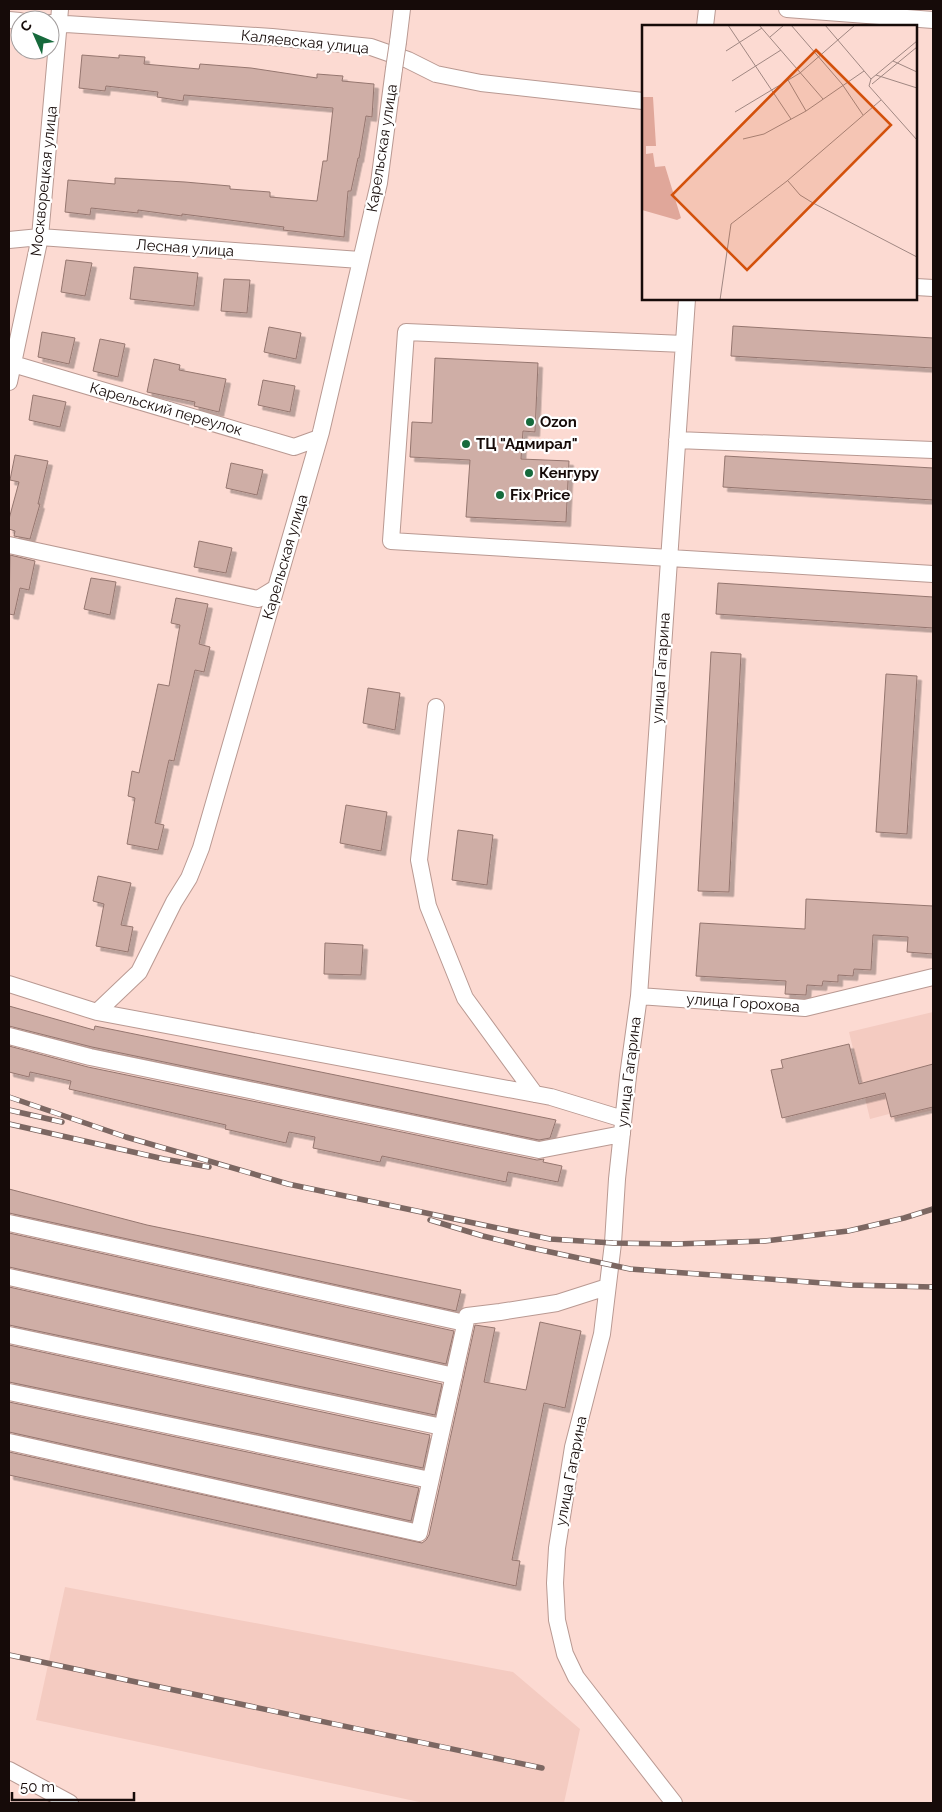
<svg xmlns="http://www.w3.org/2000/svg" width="942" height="1812" font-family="Raleway,sans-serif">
  <defs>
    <filter id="shadow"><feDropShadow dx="4.5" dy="4.5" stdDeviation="0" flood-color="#0004"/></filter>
  </defs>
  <rect width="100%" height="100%" fill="#fcdad2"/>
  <path fill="#f4cbc1" d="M933,1012V1110L891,1120L889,1114L870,1119L849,1032Z
    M65,1587L513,1672L580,1729L564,1803H424L36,1720Z"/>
  <path fill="#cfaea6" stroke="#95766f" filter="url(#shadow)" d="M82,55L119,58V55L145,57L144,64L199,69L200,64L251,68L317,78V74L343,76L342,81L374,84L372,117L366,116L359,158H358L351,191H348L344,237L283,230L284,227L182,214V216L138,210V213L91,208L90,215L65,212L68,180L115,184V178L185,182L230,186V189L270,192V197L317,201L323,161H327L333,108L184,95L183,101L157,97L158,92L106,86L105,91L79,88Z
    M66,260L92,263L85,296L61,292Z
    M134,267L198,273L194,306L130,299Z
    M224,279L250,280L247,313L221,311Z
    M733,326L933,338V368L731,356Z
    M269,327L301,333L296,359L264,352Z
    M42,332L75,338L69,364L38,357Z
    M100,339L125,344L118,377L93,371Z
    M435,358L538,363L535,432L523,431L521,459L569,461L566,522L466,517L470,460L410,457L412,422L432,423Z
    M154,359L180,365L179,370L226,379L219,412L194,406L195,402L147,392Z
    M263,380L295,386L290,412L258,405Z
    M33,395L66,402L60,427L29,420Z
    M15,455L48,461L38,504H40L30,539L14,536L15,531L9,529V519L19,482L10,480Z
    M725,456L933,468V500L723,487Z
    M231,463L263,470L257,495L226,488Z
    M199,541L232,548L226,573L194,567Z
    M10,555L35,561L29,590L20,588L14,615L9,614Z
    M91,578L116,582L110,615L84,609Z
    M718,583L933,597V628L716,614Z
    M176,598L208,604L199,644L210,647L204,672L195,670L174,761L169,760L155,823L164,825L158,850L127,844L135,798L128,796L132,771L139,773L158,684L169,686L180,625L171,623Z
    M711,652L741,654L729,892L698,891Z
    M886,674L917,676L907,834L876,832Z
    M368,688L400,693L395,730L363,723Z
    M346,805L387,812L381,851L340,843Z
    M458,830L493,835L487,885L452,880Z
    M98,876L131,883L121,925L133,927L128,952L96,946L104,904L93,901Z
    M806,899L933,906V954L907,952L908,937L873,935L871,970L854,969L853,976L838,975V982L823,981L822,986L807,985L806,995L785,994L786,981L696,976L700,923L805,929Z
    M325,943L363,945L361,975L324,974Z
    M9,1006L94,1030L95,1026L556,1120L550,1138L539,1140L92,1047L9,1026Z
    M849,1044L859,1084L933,1064V1107L891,1117L885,1093L782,1118L771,1070L783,1068L781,1060Z
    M9,1046L88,1067L537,1160L544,1159L543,1162L562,1166L558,1182L508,1172L506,1182L382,1156L380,1162L313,1148L315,1137L289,1132L286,1143L225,1129L226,1125L69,1089L71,1081L30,1072L29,1077L9,1072Z
    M9,1189L147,1225L461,1290L456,1311L9,1213Z
    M9,1233L454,1331L446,1364L9,1267Z
    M9,1287L442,1384L435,1415L9,1325Z
    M540,1322L581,1331L565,1408L544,1403L512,1560L520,1561L516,1586L9,1475V1452L422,1543L426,1540L429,1535L475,1325L495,1328L484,1382L526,1390Z
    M9,1345L430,1435L423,1468L9,1382Z
    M9,1402L419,1488L411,1521L9,1432Z"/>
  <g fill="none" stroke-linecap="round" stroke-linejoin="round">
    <defs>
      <path id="minor" d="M787,9L933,20
        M9,20L20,21
        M50,23L272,37L371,47L408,60L436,74L481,83L643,101
        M705,26L707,9
        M398,42L402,9
        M9,240L40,237L360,260
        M916,287L933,288
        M684,344L406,332L391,541L933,574
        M13,364L294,447L319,438
        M9,382L40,237L60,9
        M677,440L933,450
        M9,545L258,599L276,588
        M436,707L419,860L428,906L465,998L535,1094
        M9,984L97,1012L551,1097L623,1119
        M639,996L805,1008L933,977
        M97,1012L139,972L174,902L189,878L201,848L321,432L379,183L394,69
        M9,1036L90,1057L539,1150L622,1134
        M9,1223L465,1323
        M9,1277L454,1376
        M9,1335L442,1427
        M9,1392L430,1480
        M9,1442L419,1533L467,1316L500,1312L557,1303L607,1287
        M9,1770L70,1803
        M674,1803L576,1677L565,1654L557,1620L555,1583L557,1548L573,1447L602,1334L613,1243L617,1179L628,1076L639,996L687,299"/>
    </defs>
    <use href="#minor" stroke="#b99992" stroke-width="18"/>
    <use href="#minor" stroke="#fff" stroke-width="16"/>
    <defs>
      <path id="rail" d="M9,1097L126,1137L288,1184L550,1239L613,1243L676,1244L765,1241L848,1231L904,1218L933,1209
        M9,1110L62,1122
        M9,1124L164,1159L209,1167
        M430,1220L483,1236L527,1247L630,1269L850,1285L933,1287
        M9,1655L542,1768"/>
    </defs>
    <use href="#rail" stroke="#7c6762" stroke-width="5.5"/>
    <use href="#rail" stroke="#fff" stroke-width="4" stroke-dasharray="11" stroke-linecap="butt"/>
    <defs>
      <path id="minor-bridge" d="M394,69L398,42"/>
    </defs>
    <use href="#minor-bridge" stroke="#b99992" stroke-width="18" stroke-linecap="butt"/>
    <use href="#minor-bridge" stroke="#fff" stroke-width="16"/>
  </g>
  <g fill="#166a3c" stroke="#fff" stroke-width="2">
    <circle cx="530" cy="422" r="5"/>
    <circle cx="466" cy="444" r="5"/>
    <circle cx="529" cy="473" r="5"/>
    <circle cx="500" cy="495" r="5"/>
  </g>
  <g text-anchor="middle" stroke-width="4.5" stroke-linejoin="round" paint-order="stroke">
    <g font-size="15" fill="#160b09" stroke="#fff">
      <text transform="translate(305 42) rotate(6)" y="5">Каляевская улица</text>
      <text transform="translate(382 148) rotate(-81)" y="5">Карельская улица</text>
      <text transform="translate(44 181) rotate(-84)" y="5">Москворецкая улица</text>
      <text transform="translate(185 248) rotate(4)" y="5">Лесная улица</text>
      <text transform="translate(166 409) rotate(16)" y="5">Карельский переулок</text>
      <text transform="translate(285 557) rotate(-74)" y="5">Карельская улица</text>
      <text transform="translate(661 668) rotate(-86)" y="5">улица Гагарина</text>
      <text transform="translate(743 1003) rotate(4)" y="5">улица Горохова</text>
      <text transform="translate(629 1072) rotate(-83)" y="5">улица Гагарина</text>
      <text transform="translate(571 1471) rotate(-79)" y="5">улица Гагарина</text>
    </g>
    <g font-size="15" font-weight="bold" fill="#160b09" stroke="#fff" text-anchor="start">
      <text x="540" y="427">Ozon</text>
      <text x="476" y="449">ТЦ "Адмирал"</text>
      <text x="539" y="478">Кенгуру</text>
      <text x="510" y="500">Fix Price</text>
    </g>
  </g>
  <g transform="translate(642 25)">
    <rect width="275" height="275" fill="#fcdad2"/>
    <path d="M0,72H11L14,121H4V129L11,128L13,142L23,141L39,193L35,195L0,185Z" fill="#e0a79a"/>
    <path fill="none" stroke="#a08782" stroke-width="1" d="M86,0L149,94M117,0L181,74M149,0L200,59L221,90M183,0L229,54M128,12L142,0M84,26L120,3M251,36L275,47M234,50L275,63M229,54L227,61L275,115M229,54L275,16M146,55L164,86M90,56L139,25M230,59L275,22M93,87L158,48L213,0M101,114L122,109L164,86L222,46M146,156L158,170L171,178L275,232M78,275L89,199L145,156L239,75"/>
    <path fill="#d3510c" fill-opacity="0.15" stroke="#d3510c" stroke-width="2.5" d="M174,25L249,100L105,245L30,170Z"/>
    <rect width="275" height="275" fill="none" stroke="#160b09" stroke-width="2.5"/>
  </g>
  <rect width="942" height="1812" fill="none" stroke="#160b09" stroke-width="20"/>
  <g transform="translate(35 35) rotate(315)"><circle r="24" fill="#ffffff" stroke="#a29d9d"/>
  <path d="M0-4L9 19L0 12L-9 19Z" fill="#166a3c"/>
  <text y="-8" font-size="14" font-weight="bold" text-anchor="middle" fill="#160b09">С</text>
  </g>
  <path d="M12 1792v8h122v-8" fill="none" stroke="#160b09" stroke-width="2.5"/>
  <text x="20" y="1792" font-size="15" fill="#160b09" stroke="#ffffff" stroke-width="4" paint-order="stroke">50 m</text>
</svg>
